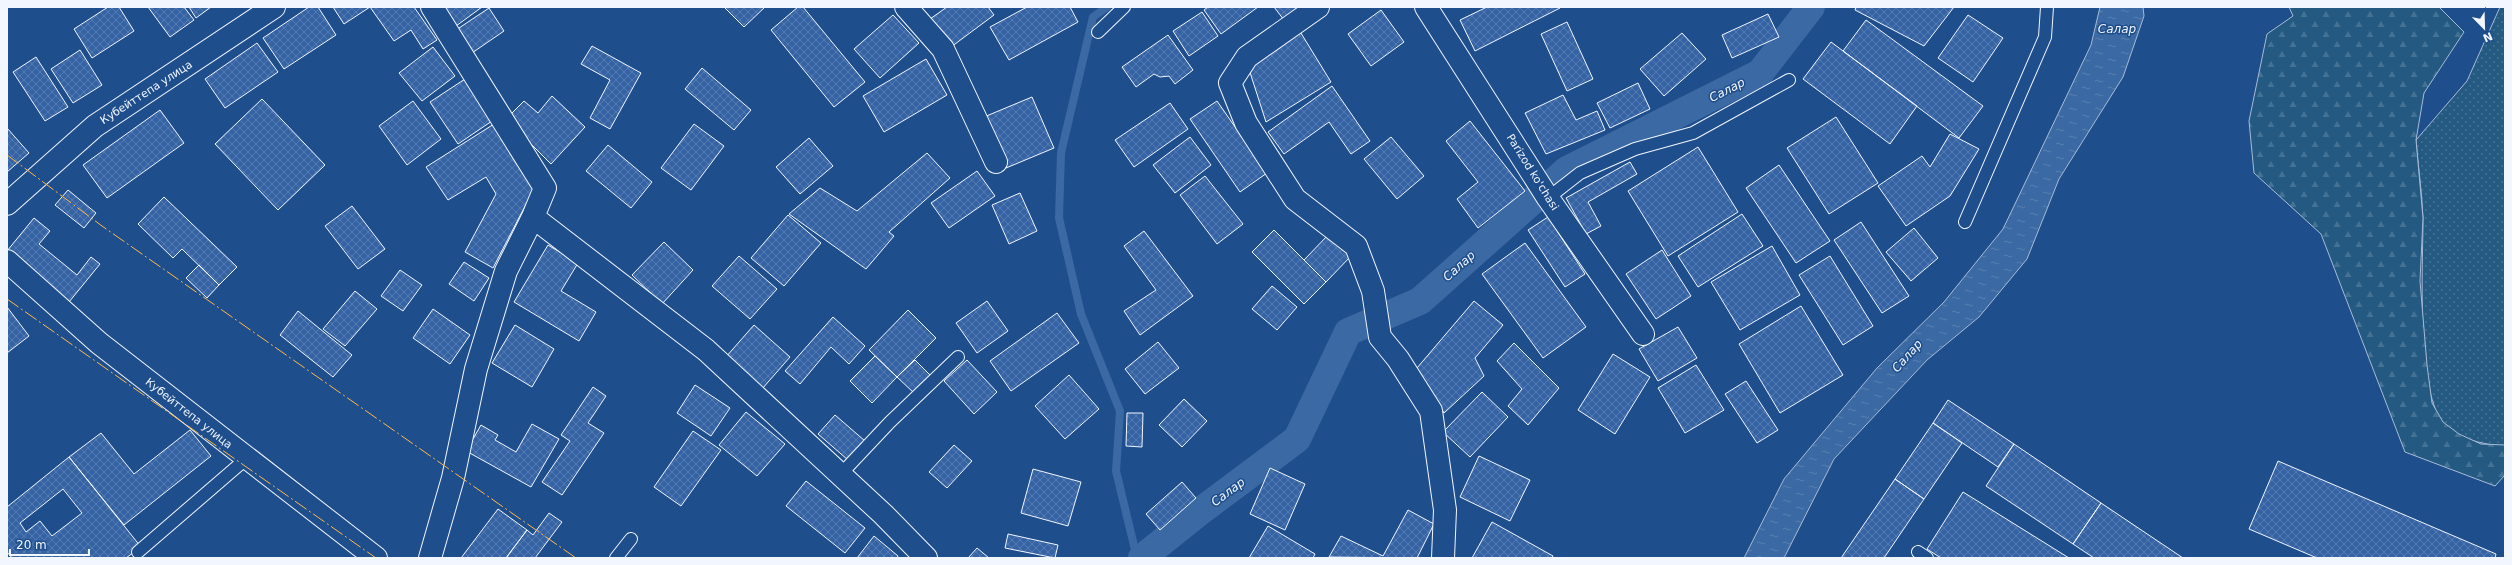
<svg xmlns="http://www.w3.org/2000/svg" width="2512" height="565" font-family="'DejaVu Sans',sans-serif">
  <defs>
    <pattern id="grass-dots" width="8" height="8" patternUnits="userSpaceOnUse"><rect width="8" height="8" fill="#245a82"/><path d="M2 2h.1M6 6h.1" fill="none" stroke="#447295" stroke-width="1.8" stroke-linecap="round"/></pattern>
    <pattern id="forest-firs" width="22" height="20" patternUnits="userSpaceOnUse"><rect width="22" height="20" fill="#245a82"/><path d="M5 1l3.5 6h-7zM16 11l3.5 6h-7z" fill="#447295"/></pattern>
    <pattern id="water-ripples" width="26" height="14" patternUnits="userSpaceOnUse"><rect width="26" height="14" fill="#3b69a3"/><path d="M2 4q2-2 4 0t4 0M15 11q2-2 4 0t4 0" fill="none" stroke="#587fb1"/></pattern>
    <pattern id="building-cross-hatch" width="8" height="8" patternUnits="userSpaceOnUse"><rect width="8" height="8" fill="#3563a3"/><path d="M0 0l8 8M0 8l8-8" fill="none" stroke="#537ab1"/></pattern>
  </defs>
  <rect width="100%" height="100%" fill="#1f4e8c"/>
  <path fill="url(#grass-dots)" stroke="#a8bbd7" d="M2500,7H2505V445L2502,446C2482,444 2456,439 2442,421C2416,387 2423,264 2423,218C2422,192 2418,166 2416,140L2467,81Z"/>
  <path fill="url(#forest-firs)" stroke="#a8bbd7" d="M2289,7H2439L2464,32L2424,93L2416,140L2423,218L2420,281L2427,365L2432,403L2443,422L2459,434L2481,444L2505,445V475L2495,486L2405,452L2321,234L2254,173L2249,121L2267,34L2293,16Z"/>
  <path fill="url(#water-ripples)" stroke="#a8bbd7" d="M2100,7H2143L2144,16L2123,77L2059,179L2027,259L1979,317L1927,360L1834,459L1784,558H1744L1784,479L1877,368L1944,302L2003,229L2091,45Z"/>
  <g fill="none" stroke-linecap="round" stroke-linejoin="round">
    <path stroke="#3b69a3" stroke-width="8" d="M1107,7L1093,17L1061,153L1059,218L1081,314L1120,411L1116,471L1137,558"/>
    <path stroke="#3b69a3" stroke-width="28" d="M1142,558L1198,513L1297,439L1348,332L1420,301L1567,170L1760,73L1811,7"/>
  </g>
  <path fill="url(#building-cross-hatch)" stroke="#f2f6ff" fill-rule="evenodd" d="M108,7H119L134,31L92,58L74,29Z
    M148,7H184L194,20L170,37Z
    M189,7H211L196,18Z
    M309,7H318L336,35L284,69L263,38Z
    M333,7H370L344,24Z
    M370,7H414L437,40L423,49L411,30L394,41Z
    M436,7H482L452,29Z
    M724,7H765L744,27Z
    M798,7H803L865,82L834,107L771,30Z
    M947,7H988L994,15L951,47L930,19Z
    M1027,7H1070L1078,22L1009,60L990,27Z
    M1208,7H1258L1221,34L1204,10Z
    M1274,7H1302L1284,20Z
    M1487,7H1560V8L1475,51L1460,20Z
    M1856,7H1954L1924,46L1855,10Z
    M489,8L504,31L469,55L453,32Z
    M1381,10L1404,42L1371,66L1348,34Z
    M1202,12L1218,36L1189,56L1173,31Z
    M1768,14L1779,37L1732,58L1722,35Z
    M893,15L919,43L880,78L854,49Z
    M1968,15L2003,38L1973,82L1938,58Z
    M1866,20L1983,106L1959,138L1843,51Z
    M1567,22L1593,79L1567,91L1541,34Z
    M1296,25L1331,82L1266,122L1246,60Z
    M1682,33L1706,59L1664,96L1640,69Z
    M1168,35L1193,70L1175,84L1169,76L1160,77L1154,74L1136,87L1122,67Z
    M1831,42L1917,106L1890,144L1803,79Z
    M257,43L278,72L225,108L205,79Z
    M592,46L641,73L610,129L590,118L610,80L581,64Z
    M433,47L455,76L422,101L399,73Z
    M80,50L102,85L73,103L51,69Z
    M36,57L68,107L45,121L13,72Z
    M926,59L947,95L884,132L863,96Z
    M702,68L751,110L734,130L685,89Z
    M465,79L492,121L458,144L430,102Z
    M1638,83L1650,109L1610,128L1597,103Z
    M1332,86L1370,141L1351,154L1329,122L1284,154L1268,132Z
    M1563,95L1576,120L1597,111L1605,130L1546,154L1525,113Z
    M552,96L585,127L551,164L506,119L524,101L538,113Z
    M1032,97L1054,148L1006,168L984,117Z
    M262,99L325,165L278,210L215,144Z
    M413,101L441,139L407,165L379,126Z
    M1217,101L1267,173L1240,192L1190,119Z
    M1170,103L1188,129L1134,167L1115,140Z
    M160,110L184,143L107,198L83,165Z
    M1836,117L1878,183L1829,214L1787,148Z
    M1470,121L1525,191L1478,228L1457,199L1478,182L1446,141Z
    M494,124L536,185L493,268L465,252L496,194L486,177L448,200L426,167Z
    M694,124L724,146L691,190L661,168Z
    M7,128L29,153L7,172Z
    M1950,134L1979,149L1950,196L1906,226L1878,186L1922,156L1930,167Z
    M1190,137L1211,165L1175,193L1153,165Z
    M1391,137L1424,176L1397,199L1364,159Z
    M809,138L833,166L800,194L776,167Z
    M608,145L652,182L631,208L586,171Z
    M1698,147L1738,212L1668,256L1628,191Z
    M927,153L950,178L889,232L894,236L866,269L789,214L820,188L857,211Z
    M1630,162L1637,174L1588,202L1601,226L1586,234L1566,198Z
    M1779,165L1830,241L1796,263L1746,188Z
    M977,171L995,196L949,228L931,203Z
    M1205,176L1243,224L1217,244L1180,195Z
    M68,190L96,213L84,228L55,205Z
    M1020,193L1037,231L1009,244L992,205Z
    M164,197L237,267L219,285L182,249L173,258L138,224Z
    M352,206L385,249L358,269L325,226Z
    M1742,214L1763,246L1698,287L1678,256Z
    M788,215L821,243L784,286L751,258Z
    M1548,217L1585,274L1565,287L1528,230Z
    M34,218L50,231L39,244L77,275L91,257L100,264L69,302L7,251Z
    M1861,222L1909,296L1882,313L1834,240Z
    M1914,228L1938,258L1911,281L1886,252Z
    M1274,230L1326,282L1304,304L1252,252Z
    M1144,231L1193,296L1140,335L1124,311L1156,290L1124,246Z
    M1329,234L1351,256L1326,282L1304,260Z
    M664,242L693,270L662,304L632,275Z
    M1525,243L1586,327L1543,358L1482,274Z
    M548,245L578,263L561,291L596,312L579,341L514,302Z
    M1772,246L1800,295L1740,330L1711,282Z
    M1662,250L1691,296L1656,319L1626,274Z
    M739,256L777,289L750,319L712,286Z
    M1830,256L1873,326L1843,345L1799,275Z
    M464,262L489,278L474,301L449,284Z
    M199,265L219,285L207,298L186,278Z
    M400,270L422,285L403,311L381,296Z
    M1272,286L1297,307L1277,330L1252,309Z
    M355,291L377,309L345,346L323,329Z
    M987,301L1008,331L977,353L956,323Z
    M1474,301L1503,325L1475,358L1484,376L1444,413L1417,368Z
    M1801,306L1843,375L1780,413L1739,344Z
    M7,307L29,336L7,353Z
    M433,309L470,335L450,364L413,338Z
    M908,310L936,338L897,377L869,350Z
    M298,311L352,355L333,377L280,335Z
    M1057,313L1079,343L1011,391L990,361Z
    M833,317L865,346L849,364L831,347L800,384L785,371Z
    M515,325L554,349L532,387L492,363Z
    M754,325L790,357L762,389L725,358Z
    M1678,327L1697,358L1658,381L1639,349Z
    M1158,342L1179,368L1145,394L1125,369Z
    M1514,343L1559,388L1528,425L1508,406L1522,389L1497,361Z
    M1613,354L1650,377L1615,434L1578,410Z
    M875,356L897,377L872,403L850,381Z
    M915,360L931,376L914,393L897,377Z
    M967,360L997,392L974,414L944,381Z
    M1696,365L1724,410L1685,433L1658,388Z
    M1069,375L1099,409L1065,439L1035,406Z
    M1746,381L1778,430L1757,443L1725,394Z
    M695,385L730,408L711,436L677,413Z
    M593,387L606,396L588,423L604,433L562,495L542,482L570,441L561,435Z
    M1482,392L1508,417L1470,457L1443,432Z
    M1184,399L1207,421L1182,447L1159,425Z
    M1948,400L2014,444L1998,467L1933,423Z
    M746,412L785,444L757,476L719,445Z
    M1127,413H1143L1142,447L1126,446Z
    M835,415L865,441L848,460L818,434Z
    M1933,423L1962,443L1924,499L1895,479Z
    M532,424L559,439L531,487L466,451L481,425L498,435L495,440L516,452Z
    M190,430L211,456L124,525L69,457L101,433L134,474Z
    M693,431L721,450L681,506L654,487Z
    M2014,444L2101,503L2073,544L1986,486Z
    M954,445L972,461L947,488L929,472Z
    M1479,456L1530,480L1510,521L1460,497Z
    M69,457L141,547L126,558H12L7,552V507ZM63,489L82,513L52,536L40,521L26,532L20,523Z
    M2278,461L2496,554L2495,558H2317L2249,529Z
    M1270,468L1305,484L1285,530L1250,514Z
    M1033,469L1081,482L1068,526L1021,513Z
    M1895,479L1924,499L1884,558H1841Z
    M806,481L865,528L845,553L786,506Z
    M1182,482L1196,498L1160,530L1146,514Z
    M1963,492L2069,558H1941L1927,549Z
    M2101,503L2183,558H2094L2073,544Z
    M498,509L527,530L506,558H461Z
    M1408,510L1434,524L1417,558L1329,557L1341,536L1383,556Z
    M549,513L562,522L535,558H506L527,530L533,535Z
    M1492,522L1553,556L1552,558H1472Z
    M1268,526L1315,554L1313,558H1249Z
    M1008,534L1058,545L1055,558L1005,548Z
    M874,536L898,556L897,558H857Z
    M977,548L989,558H968Z"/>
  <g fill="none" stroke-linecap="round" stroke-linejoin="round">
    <defs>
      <path id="service" d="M1098,32L1124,7
        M1548,198L1580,173L1635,149L1693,133L1789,80
        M1965,222L2045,37L2047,7
        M840,475L890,422L958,357
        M138,552L247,458
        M1918,552L1927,558
        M616,558L631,539"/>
      <path id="minor" d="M906,7L943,49L996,162
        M1318,7L1247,57L1230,83L1246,123L1295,199L1356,246L1373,291L1380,337L1398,359L1431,411L1445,510L1443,558
        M1426,7L1548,198L1643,334
        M533,217L706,350L884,515L926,558
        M7,261L99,343L376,558
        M430,558L453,478L476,369L506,271L533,217L545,188L432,7"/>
      <path id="tertiary" d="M7,204L95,126L274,7"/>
    </defs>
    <use href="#service" stroke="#f2f6ff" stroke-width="14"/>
    <use href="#minor" stroke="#f2f6ff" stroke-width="24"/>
    <use href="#tertiary" stroke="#f2f6ff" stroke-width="24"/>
    <use href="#service" stroke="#1f4e8c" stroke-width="12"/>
    <use href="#minor" stroke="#1f4e8c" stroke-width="22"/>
    <use href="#tertiary" stroke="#1f4e8c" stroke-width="22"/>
    <path stroke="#ffb74d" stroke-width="1" stroke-dasharray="14 3 2 3" stroke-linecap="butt" d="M7,155L102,226L576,558
      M7,299L376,558"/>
  </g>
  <g text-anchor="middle" stroke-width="3" stroke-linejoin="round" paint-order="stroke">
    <g font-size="11" fill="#f2f6ff" stroke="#1f4e8c">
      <text transform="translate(146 92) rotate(-33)" y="4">Кубейттепа улица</text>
      <text transform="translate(1533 172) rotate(58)" y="4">Parizod ko'chasi</text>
      <text transform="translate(189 413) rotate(38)" y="4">Кубейттепа улица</text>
    </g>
    <g font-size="12" font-style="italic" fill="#f2f6ff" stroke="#1f4e8c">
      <text x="2117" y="33">Салар</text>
      <text transform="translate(1727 90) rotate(-27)" y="4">Салар</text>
      <text transform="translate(1459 266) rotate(-42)" y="4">Салар</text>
      <text transform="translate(1907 356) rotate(-48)" y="4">Салар</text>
      <text transform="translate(1228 492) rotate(-37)" y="4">Салар</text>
    </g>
  </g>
  <rect width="2512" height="565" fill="none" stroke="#f2f6ff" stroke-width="16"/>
  <g transform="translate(2484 28) rotate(157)" stroke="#1f4e8c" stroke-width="3" paint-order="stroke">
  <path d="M0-3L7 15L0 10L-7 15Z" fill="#f2f6ff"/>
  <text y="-6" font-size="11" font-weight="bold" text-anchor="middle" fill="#f2f6ff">N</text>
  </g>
  <path d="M10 549v6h79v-6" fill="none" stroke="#f2f6ff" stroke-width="2"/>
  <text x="16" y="549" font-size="12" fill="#f2f6ff" stroke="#1f4e8c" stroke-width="3" paint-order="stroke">20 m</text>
</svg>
